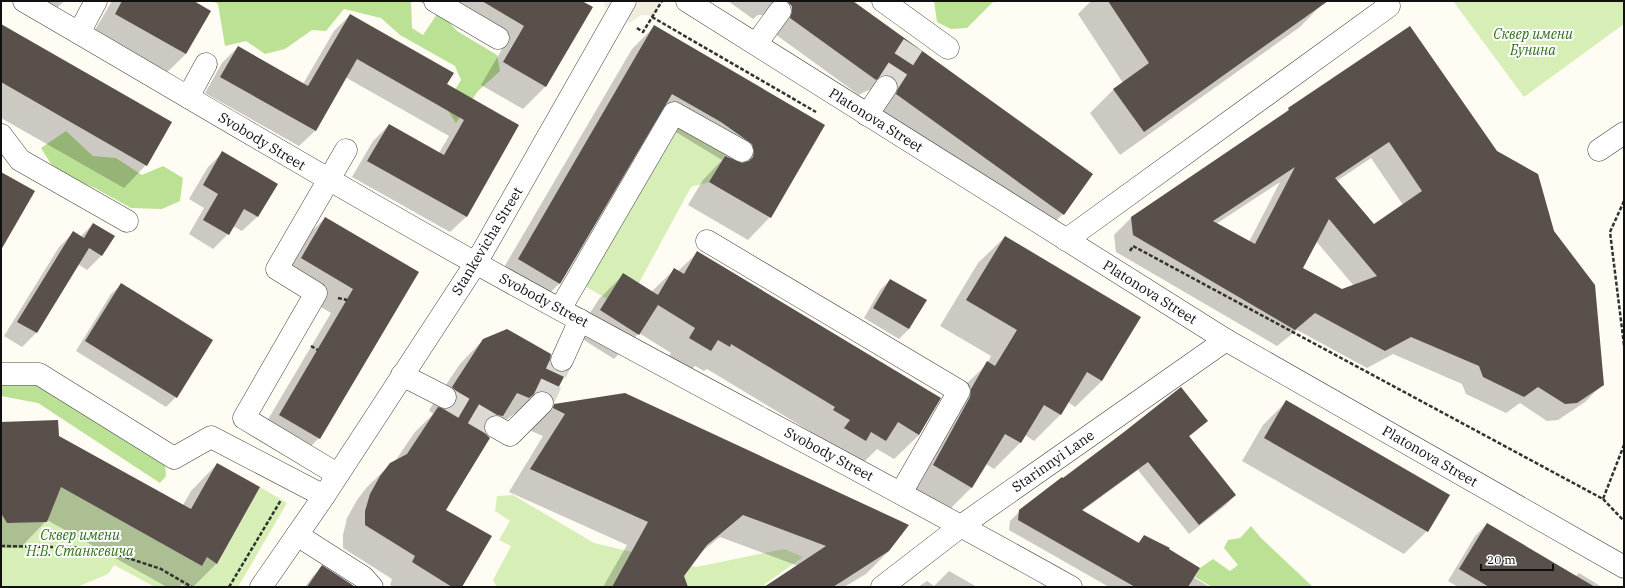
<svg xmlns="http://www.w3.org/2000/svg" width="1625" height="588" font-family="'IBM Plex Serif',serif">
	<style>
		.green { fill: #d7efb7 }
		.forest { fill: #bbe294 }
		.plaza { fill: #f2ecdf }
		.shadow { fill: #0003; fill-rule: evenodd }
		.building { fill: #5a504b; fill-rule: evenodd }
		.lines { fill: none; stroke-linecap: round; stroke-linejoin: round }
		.minor-tunnel { stroke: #dbd9d1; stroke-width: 22; stroke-dasharray: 22 11; stroke-linecap: butt }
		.minor-casing { stroke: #434343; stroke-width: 23 }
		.path { stroke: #323232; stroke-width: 2.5; stroke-dasharray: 4 2; stroke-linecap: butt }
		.minor { stroke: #fff; stroke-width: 22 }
		.labels { text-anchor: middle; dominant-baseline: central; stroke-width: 4; stroke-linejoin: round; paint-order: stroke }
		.park-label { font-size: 14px; font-style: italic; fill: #2f7117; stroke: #fff }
		.street-label { font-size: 14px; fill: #101010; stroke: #fff }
	</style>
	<rect width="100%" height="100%" fill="#fffcf3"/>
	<g class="green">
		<path d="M1453,1H1624V24L1524,97Z"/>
		<path d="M676,127L726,153L709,182L691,187L639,283L607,299L583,285Z"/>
		<path d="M61,487L202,566L207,557L218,563L260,487L287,503L238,587H155L114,565L108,574L77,587H1V513L47,522Z"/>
		<path d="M513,495L594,543L696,567L784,549L803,557L765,584L766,587H497L493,580L511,546L499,540L510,521L495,511L497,496Z"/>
	</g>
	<g class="forest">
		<path d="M213,1H411L412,28L423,35L439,11L457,31L497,55L500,71L478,91L456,123L445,106L461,80L455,66L400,35L381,18L344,9L326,31L312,30L285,49L265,54L246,41L225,46L218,4Z"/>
		<path d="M934,1H994L967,28L951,29L937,22Z"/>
		<path d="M66,131L93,156L116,158L142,175L163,166L183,178L180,201L162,209L131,208L95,188L56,172L41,148Z"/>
		<path d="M1,380L39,383L165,463L166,476L160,483L38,403L1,396Z"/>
		<path d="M1251,526L1261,538L1313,587H1212L1195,577L1200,568L1213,559L1230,571L1238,565L1224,548L1228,540L1240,538Z"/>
	</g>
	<path class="plaza" d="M605,1H662L652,17L647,15H641L630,23L604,6Z"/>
	<g class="shadow">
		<path d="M24,1H64L50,15Z"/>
		<path d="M112,1H192L210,11L186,54L159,80L89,40Z"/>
		<path d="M419,1H580L546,86L523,109L481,85L502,49Z"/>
		<path d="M728,1H851L1063,214L1047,230L880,111L877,93L870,90L864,92L859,95L775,34L765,15H758L753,19Z"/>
		<path d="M1091,1H1325L1300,27L1120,155L1090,113L1113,90L1123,83L1078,14Z"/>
		<path d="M350,15L446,84L518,125L466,217L450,232L352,177L373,141L389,125L439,153L449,136L345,77L315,131L299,146L205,93L222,63L238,47L303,84L334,31Z"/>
		<path d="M1,26L146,165L124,188L1,118Z"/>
		<path d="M654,27L824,125L770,217L748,240L688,205L703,180L722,160L656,120L560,283L537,305L496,281L632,49Z"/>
		<path d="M1410,27L1553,232L1603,384L1585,402L1558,420L1547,421L1520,403L1506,413L1466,394L1462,384L1393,354L1367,368L1297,330L1277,346L1116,252L1114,235L1131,218L1281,117L1289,109ZM1371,158L1403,205L1374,225L1337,181ZM1280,182L1249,242L1216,224ZM1316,241L1354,286L1342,291L1302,269Z"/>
		<path d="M222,153L276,184L257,217L242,231L233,226L228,234L213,249L189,234L204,208L189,199L208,167Z"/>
		<path d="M325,218L417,272L319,438L296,461L257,438L331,313L278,281L302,241Z"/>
		<path d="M93,224L101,256L87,270L78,264L36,333L22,347L4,336L59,247L73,233L80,237Z"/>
		<path d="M1005,237L1102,381L1075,407L1068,402L1060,415L1034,441L1025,435L1020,443L994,469L986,464L971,488L945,514L908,491L961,389L987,364L991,356L940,326L978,263Z"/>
		<path d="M697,253L919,435L894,459L877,449L861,465L809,435L811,432L707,369L704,371L695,366L686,375L665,363L671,353L639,333L614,359L576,335L599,299L623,275L651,292L675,269L678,271Z"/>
		<path d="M890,280L909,329L899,339L864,318L880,290Z"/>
		<path d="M121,285L176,397L166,407L76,351L111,294Z"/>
		<path d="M483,340L549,362L551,368L556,372L565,373L552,397L530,420L522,413L514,414L506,420L500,418L484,434L445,511L461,587H393L390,585L392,579L343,548V535L347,518L357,500L367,487L391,464L395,461L415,432L433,414L429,410L460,364Z"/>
		<path d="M1286,402L1427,531L1404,554L1242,461L1263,425Z"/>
		<path d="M555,405L889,551L866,574L844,587H767L798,566L720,537L700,553L683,576L687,587H603L627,545L509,492L543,436L531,431L532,427Z"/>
		<path d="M1207,421L1189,437L1235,495L1226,505L1189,534L1138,470L1082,511L1137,543L1144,536L1193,577L1210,587H1109L1009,530L1010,521L1020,511L1062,479Z"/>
		<path d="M1,423L58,437L183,505L191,491L217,464V563L193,587H186L182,584L179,587H167L47,520L20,548H1Z"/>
		<path d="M1487,524L1575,577L1579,573L1602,587H1458L1448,581L1475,536Z"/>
		<path d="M322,567L353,587H305L313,576Z"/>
		<path d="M949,571L977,587H918L927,581L934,586Z"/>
	</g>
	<g class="building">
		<path d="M122,1H194L211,11L186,54L115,14Z"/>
		<path d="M482,1H582L593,7L546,87L503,62L524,26Z"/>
		<path d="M787,1H853L1093,174L1064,215L896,94L898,88L897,82L893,77L887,75L881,76L876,80L790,18L792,12V6Z"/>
		<path d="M1108,1H1328L1144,132L1113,89L1149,63Z"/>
		<path d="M350,14L454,73L447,84L519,125L467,217L367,161L389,124L444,155L464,120L357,59L316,131L220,77L238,46L308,86Z"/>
		<path d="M1,24L172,122L147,166L1,82Z"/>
		<path d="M654,25L825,125L771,218L709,182L725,156L742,163L749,161L753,157L754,151L752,144L721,122L672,94L560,284L518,259Z"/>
		<path d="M1410,26L1497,151L1538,174L1554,231L1595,285L1604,385L1577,403L1565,404L1538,387L1524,397L1483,377L1479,366L1411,337L1385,351L1315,313L1295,330L1133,235L1131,217L1289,110L1288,108ZM1389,142L1422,191L1374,224L1335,178ZM1295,167L1255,244L1213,221ZM1329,219L1377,276L1342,289L1303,268Z"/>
		<path d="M222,151L278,184L258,217L244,209L229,235L203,220L218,194L203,185Z"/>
		<path d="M1,172L35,191L1,250Z"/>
		<path d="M325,217L419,272L320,439L279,415L353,289L301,258Z"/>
		<path d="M93,223L115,236L102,256L89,248L37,333L17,322L73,231L84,238Z"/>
		<path d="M1005,236L1141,317L1102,381L1087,372L1061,415L1044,405L1021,443L1005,434L972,488L933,465L970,397L971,389L987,361L995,366L1017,330L966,300Z"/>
		<path d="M697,251L941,398L919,435L898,422L886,441L871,432L866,441L844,428L850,420L833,410L835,407L731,344L730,347L718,340L711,351L689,338L695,328L658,305L639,335L600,310L623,273L658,295L674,268L684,274Z"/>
		<path d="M890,279L927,300L909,329L873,308Z"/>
		<path d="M121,283L213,340L177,398L85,341Z"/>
		<path d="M507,329L551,354L550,362L552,367L557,371L563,372L567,371L553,398L551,394L545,391H538L529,398L517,393L503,416L496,415L489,416L485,421L484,427L485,433L490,438L446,510L492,536L462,587H452L412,562L415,556L365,525V511L370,494L380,476L390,463L407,454L438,407L446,409L451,408L456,403L457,396L456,391L452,387L483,339Z"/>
		<path d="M1181,387L1208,421L1189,436L1236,495L1199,525L1148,462L1082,510L1139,543L1144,535L1170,548L1169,549L1200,568L1188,587H1135L1018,520L1019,510L1062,477L1063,478L1124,432Z"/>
		<path d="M625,393L909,525L889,551L833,587H764L826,546L743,515L707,545L684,576L688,587H612L648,522L530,469L565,414L553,408L554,404Z"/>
		<path d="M1286,400L1450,495L1428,532L1264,438Z"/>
		<path d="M58,420L59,436L191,509L217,463L260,487L217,564L207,557L202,566L61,487L47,522L7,523L1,513V422Z"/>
		<path d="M1487,523L1595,587H1489L1459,569Z"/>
		<path d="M322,565L351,584L355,587H307Z"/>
	</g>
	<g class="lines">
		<g class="minor-tunnel">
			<path d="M886,87L913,45"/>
			<path d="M445,397L496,427"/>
			<path d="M542,403L562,360"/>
		</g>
		<defs>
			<g id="minor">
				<path d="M24,1C174,88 321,177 472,261C671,372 873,476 1071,587"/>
				<path d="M435,1L498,38"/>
				<path d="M687,1L1226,340L1624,567"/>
				<path d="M883,1L948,48"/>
				<path d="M79,33L96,1"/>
				<path d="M756,44L780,11"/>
				<path d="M188,97L206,64"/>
				<path d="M867,115L886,87"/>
				<path d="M1,135L20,160L127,221"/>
				<path d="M1599,150L1624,133"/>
				<path d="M1066,240L1389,6L1386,1"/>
				<path d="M707,241L959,391L901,493"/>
				<path d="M560,309L674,113L742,151"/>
				<path d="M562,360L580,320"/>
				<path d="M1,374H39L174,458L211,437L324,496"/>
				<path d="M402,375L445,397"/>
				<path d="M496,427L510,435L542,403"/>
				<path d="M337,474L244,418L316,293L277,269L346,150"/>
				<path d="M297,535L363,577L372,587"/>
				<path d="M261,587L324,496L476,263L625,1"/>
				<path d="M882,587L961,526L1226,340"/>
			</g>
		</defs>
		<use href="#minor" class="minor-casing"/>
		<g class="path">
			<path d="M652,17L816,112"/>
			<path d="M637,28L643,32L662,1"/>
			<path d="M1624,201L1610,232L1624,345"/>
			<path d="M1130,251L1133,246L1603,499L1624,445"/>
			<path d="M338,298L347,300"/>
			<path d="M311,346L318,350"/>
			<path d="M1603,499L1624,521"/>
			<path d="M1,546L98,548L161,569L192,587"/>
			<path d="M229,587L281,500"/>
		</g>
		<use href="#minor" class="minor"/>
	</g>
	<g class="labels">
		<g class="park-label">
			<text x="1533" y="34">Cквер имени<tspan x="1533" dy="16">Бунина</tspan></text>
			<text x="80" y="535">Сквер имени<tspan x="80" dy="16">Н.В. Станкевича</tspan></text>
		</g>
		<g class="street-label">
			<text transform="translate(876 120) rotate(32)">Platonova Street</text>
			<text transform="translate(262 141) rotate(31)">Svobody Street</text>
			<text transform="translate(487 241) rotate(-59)">Stankevicha Street</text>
			<text transform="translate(1150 292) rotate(32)">Platonova Street</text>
			<text transform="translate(544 300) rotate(28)">Svobody Street</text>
			<text transform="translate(829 454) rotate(28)">Svobody Street</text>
			<text transform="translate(1430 456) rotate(30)">Platonova Street</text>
			<text transform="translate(1053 461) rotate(-35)">Starinnyi Lane</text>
		</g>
	</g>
	<rect width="1625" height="588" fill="none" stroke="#101010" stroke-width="4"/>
	<path d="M1481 564v6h72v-6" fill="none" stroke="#101010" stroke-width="2"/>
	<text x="1487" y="564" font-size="12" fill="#101010" stroke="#ffffff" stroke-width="3" paint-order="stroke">20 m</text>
</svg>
